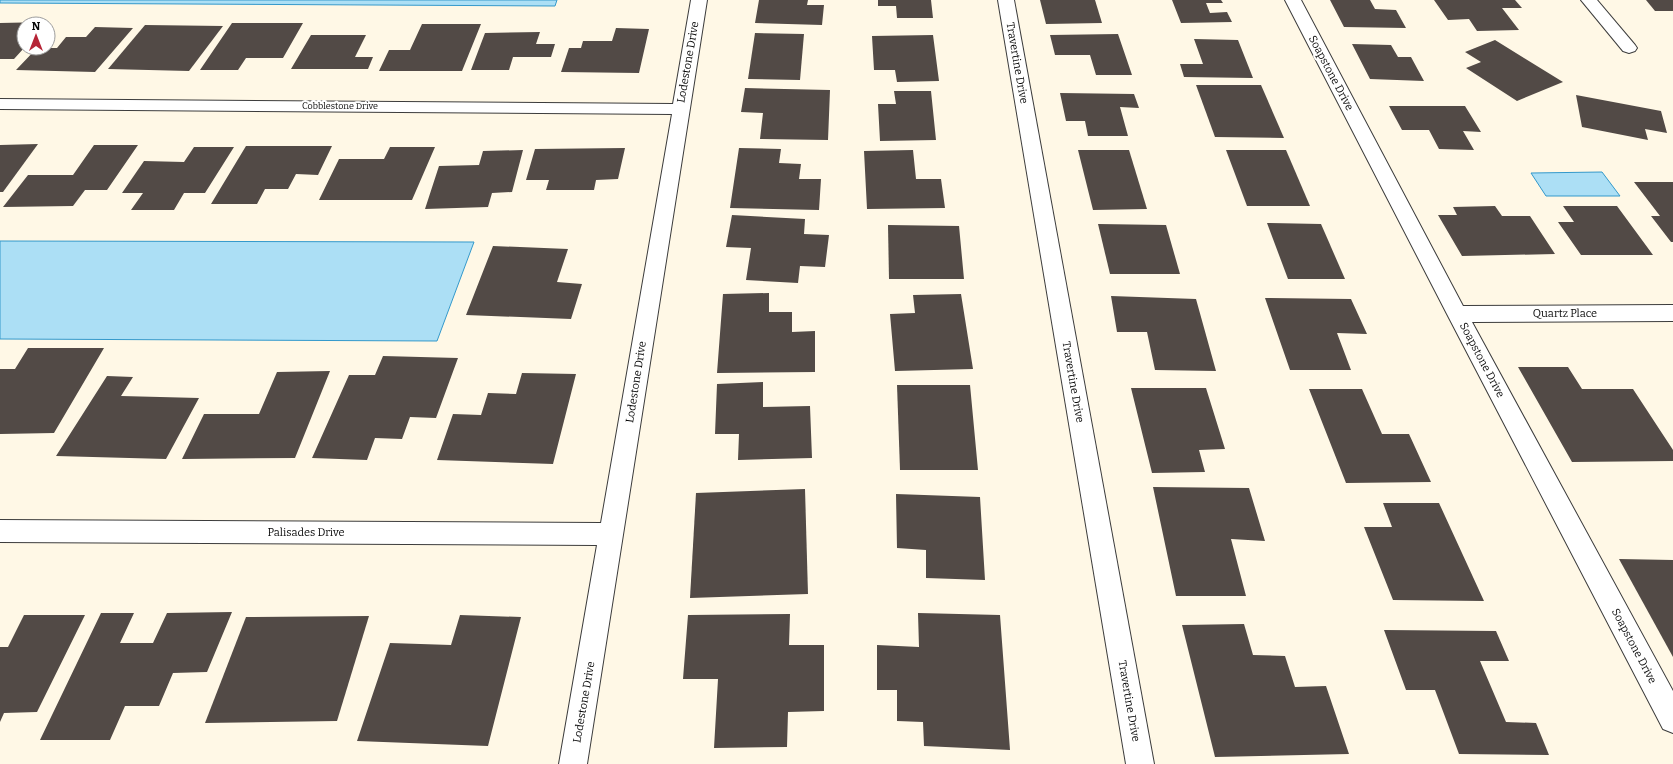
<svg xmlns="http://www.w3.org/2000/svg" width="1673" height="764" font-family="Bitter,serif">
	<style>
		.water { fill: #acdff5; stroke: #3499cb }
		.building { fill: #524a46 }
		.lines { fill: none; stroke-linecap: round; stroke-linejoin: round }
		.minor-casing { stroke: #3c3c3c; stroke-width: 2 }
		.minor { fill: #fff; fill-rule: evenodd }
		.labels { text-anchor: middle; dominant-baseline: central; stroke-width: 4; stroke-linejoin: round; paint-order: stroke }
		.far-street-label { font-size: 9px; fill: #090909; stroke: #fff }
		.street-label { font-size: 11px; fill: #090909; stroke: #fff }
	</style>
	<rect width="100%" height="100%" fill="#fff8e6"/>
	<g class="water">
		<path d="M0,0H557L555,6L0,3Z"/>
		<path d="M1602,172L1620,196H1546L1531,173Z"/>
		<path d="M0,241L474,242L437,341L0,339Z"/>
	</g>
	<g class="building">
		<path d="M759,0H808L807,5H824L822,25L755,23Z"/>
		<path d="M878,0H931L933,18H897L896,6H878Z"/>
		<path d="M1040,0H1095L1102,23L1046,24Z"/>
		<path d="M1172,0H1221L1223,3H1206L1210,13L1227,12L1232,22L1181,23Z"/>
		<path d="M1330,0H1370L1375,9L1396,10L1406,28L1344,27Z"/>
		<path d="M1434,0H1515L1522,8H1502L1519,30L1477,31L1469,19L1448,20Z"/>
		<path d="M1646,0H1673V11H1655Z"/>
		<path d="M46,22L45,24H24V48L14,59H0V23Z"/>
		<path d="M232,23H303L283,58H246L238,70H200Z"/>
		<path d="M422,24H481L462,71H379L389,50H410Z"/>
		<path d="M145,25L223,26L189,71L108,69Z"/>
		<path d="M95,27L133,28L95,72L16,70L37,48H57L66,37H86Z"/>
		<path d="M616,28L649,29L639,73L561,72L569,48H581L583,41H612Z"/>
		<path d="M540,32L536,44H555L551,57H513L509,70H471L485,33Z"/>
		<path d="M755,33L804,34L800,80L748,79Z"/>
		<path d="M1118,34L1132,75H1096L1090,55H1055L1050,35Z"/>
		<path d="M311,35H366L355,57H373L368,69H291Z"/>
		<path d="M933,35L939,81L897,82L895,70H874L872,36Z"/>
		<path d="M1194,39L1238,40L1253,78L1184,77L1180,64H1203Z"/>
		<path d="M1495,40L1563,82L1517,101L1466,68L1481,62L1465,52Z"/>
		<path d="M1352,44L1391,45L1398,57H1411L1424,81L1370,79Z"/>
		<path d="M1196,85H1261L1284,138L1215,137Z"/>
		<path d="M745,88L830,90L828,140L760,139L763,113L741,112Z"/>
		<path d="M894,91H931L936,140L880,141L878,104H896Z"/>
		<path d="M1060,93L1134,94L1139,108L1120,107L1128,136H1088L1085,121H1066Z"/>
		<path d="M1576,95L1661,111L1667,133L1645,129L1648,140L1582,127Z"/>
		<path d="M1389,106H1465L1481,132L1463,131L1474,150L1439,149L1429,130H1402Z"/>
		<path d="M38,144L3,192H0V145Z"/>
		<path d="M94,145H138L107,190H85L73,206L3,207L28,175H73Z"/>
		<path d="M246,146H332L318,175L296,174L288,189H265L257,204H211Z"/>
		<path d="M194,147H234L205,193H184L174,210H131L143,193H122L144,161L184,162Z"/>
		<path d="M390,147H435L412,200H319L339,159H384Z"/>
		<path d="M625,148L618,179L596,180L594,190H546L549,180H526L535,149Z"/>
		<path d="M739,148L781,149L779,163L801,164L799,179H821L819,210L730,208Z"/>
		<path d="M523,150L512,192L492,193L488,207L425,209L439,166L479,165L483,151Z"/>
		<path d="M913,150L916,179H941L945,208L867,209L864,151Z"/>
		<path d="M1078,150H1129L1147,209L1093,210Z"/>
		<path d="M1226,150H1286L1310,206H1247Z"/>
		<path d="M1634,182H1673V242H1671L1651,216H1660Z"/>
		<path d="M1495,206L1502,216H1530L1555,254L1462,256L1438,215H1457L1453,207Z"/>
		<path d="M1563,206H1617L1653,255H1581L1558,222H1574Z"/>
		<path d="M732,215L805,219L804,234L829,235L825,267L800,266L798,283L746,280L751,248L726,247Z"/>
		<path d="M1267,223L1321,224L1345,279H1288Z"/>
		<path d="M1098,224L1166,225L1180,274H1110Z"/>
		<path d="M888,225L959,226L964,279H889Z"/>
		<path d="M493,246L568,249L557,282L582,284L571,319L466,315Z"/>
		<path d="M769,293V312H792V332L815,331V372L717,373L723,294Z"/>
		<path d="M961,294L973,369L895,371L890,314L915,313L913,295Z"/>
		<path d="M1111,296L1196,299L1216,371L1155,370L1147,332H1117Z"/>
		<path d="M1265,298L1351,299L1367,334L1337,333L1351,370H1290Z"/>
		<path d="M28,348H104L54,433L0,434V369H15Z"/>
		<path d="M383,356L458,358L436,418L410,417L402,439L375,438L367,460L312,458L349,375H375Z"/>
		<path d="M1518,367H1568L1582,389H1633L1673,450V461L1572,462Z"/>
		<path d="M330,371L295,458L182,459L204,414H259L277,372Z"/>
		<path d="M522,373L576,374L553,464L437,460L453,414L481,415L488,393L516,394Z"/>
		<path d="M107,376L133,377L121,396L199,398L166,459L56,456Z"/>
		<path d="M763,382V407L810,406L812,458L738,460L739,434H715L717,384Z"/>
		<path d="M897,385H970L978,470H900Z"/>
		<path d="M1131,388H1206L1225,449L1199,450L1205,472L1152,473Z"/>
		<path d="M1309,389H1362L1382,434H1409L1431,482L1346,483Z"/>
		<path d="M1153,487L1249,488L1265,541L1231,539L1246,596H1176Z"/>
		<path d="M805,489L808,594L690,598L696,493Z"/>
		<path d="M896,494L980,497L985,580L926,578V550L897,548Z"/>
		<path d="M1383,503H1439L1484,601L1393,600L1364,527H1392Z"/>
		<path d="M1619,559L1673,560V657Z"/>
		<path d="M232,612L207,672L173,673L159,706H125L110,740H40L101,613H134L120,643H153L167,613Z"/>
		<path d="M918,613L1000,615L1010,750L924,746L923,722L897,721V690H877V645L919,647Z"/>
		<path d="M790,614L789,645H824V711L788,712L787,747L714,748L718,679H683L688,615Z"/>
		<path d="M24,615H85L37,712L4,713L0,722V647H8Z"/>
		<path d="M460,615L521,617L488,746L357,741L390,643L451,645Z"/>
		<path d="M369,616L337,721L205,723L246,617Z"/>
		<path d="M1244,624L1253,655L1285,656L1295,687L1326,686L1349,754L1215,757L1182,625Z"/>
		<path d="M1384,630L1496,631L1509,661H1480L1506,722L1536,723L1549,755L1459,754L1435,690H1406Z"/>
	</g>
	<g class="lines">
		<defs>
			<g id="minor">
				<path d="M691,0H707L587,764H559L597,545L0,542V520L601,523L672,114L0,109V99L673,104Z"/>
				<path d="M998,0H1014L1154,764H1126Z"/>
				<path d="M1285,0H1301L1463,306L1673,305V321L1472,322L1673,691V733L1663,729L1447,314Z"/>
				<path d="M1581,0H1597L1635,45L1637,48L1635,51L1629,53L1623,51Z"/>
			</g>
		</defs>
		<use href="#minor" class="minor-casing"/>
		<use href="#minor" class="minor"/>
	</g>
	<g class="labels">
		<g class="far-street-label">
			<text x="340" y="106">Cobblestone Drive</text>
		</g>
		<g class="street-label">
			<text transform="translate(688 62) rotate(-80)">Lodestone Drive</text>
			<text transform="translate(1017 63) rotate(80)">Travertine Drive</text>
			<text transform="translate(1331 73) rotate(62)">Soapstone Drive</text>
			<text x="1565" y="313">Quartz Place</text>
			<text transform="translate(1482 360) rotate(62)">Soapstone Drive</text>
			<text transform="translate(636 382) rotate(-81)">Lodestone Drive</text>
			<text transform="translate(1073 382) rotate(80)">Travertine Drive</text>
			<text x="306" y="532">Palisades Drive</text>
			<text transform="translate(1634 646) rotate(62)">Soapstone Drive</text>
			<text transform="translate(1129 701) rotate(80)">Travertine Drive</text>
			<text transform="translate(584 702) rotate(-80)">Lodestone Drive</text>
		</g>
	</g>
	<g transform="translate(36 36)"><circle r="19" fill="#ffffff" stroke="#9d9d9d"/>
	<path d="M0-3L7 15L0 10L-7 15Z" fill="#b62436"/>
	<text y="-6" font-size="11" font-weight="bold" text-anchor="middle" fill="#090909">N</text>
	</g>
</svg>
